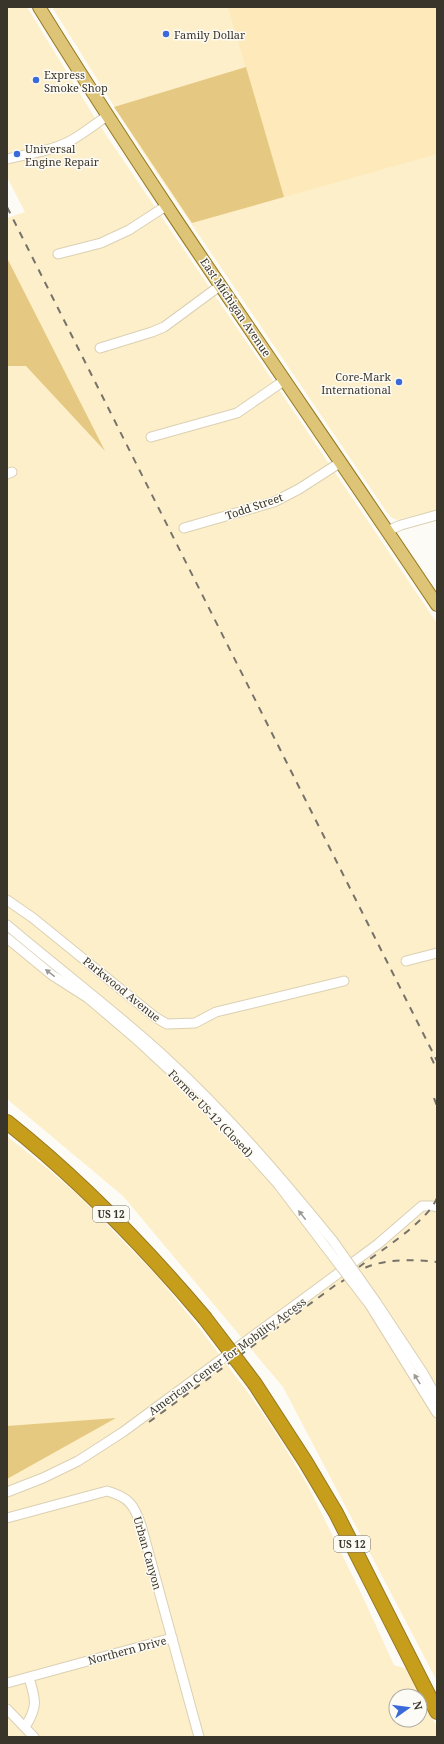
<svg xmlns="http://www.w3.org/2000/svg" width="444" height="1744" font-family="'Noto Serif',serif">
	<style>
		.built { fill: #fdefca; fill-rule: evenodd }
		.green { fill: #fde9b9 }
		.forest { fill: #e5c881 }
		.water { fill: #e5c981 }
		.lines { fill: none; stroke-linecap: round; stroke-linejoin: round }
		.minor-casing { stroke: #dbd0b3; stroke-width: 11 }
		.major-casing { stroke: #967921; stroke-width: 14 }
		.highway-casing { stroke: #967921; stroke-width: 16 }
		.minor { stroke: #fff; stroke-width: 9 }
		.major { stroke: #ddc477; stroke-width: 12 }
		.highway { stroke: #c79d1c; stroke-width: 14 }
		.rail { stroke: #77736a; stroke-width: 2; stroke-dasharray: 7 7; stroke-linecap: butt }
		.minor-bridge-casing { stroke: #dbd0b3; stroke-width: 11; stroke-linecap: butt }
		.highway-bridge-casing { stroke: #967921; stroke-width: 16; stroke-linecap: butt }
		.minor-bridge { stroke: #fff; stroke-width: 9 }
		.highway-bridge { stroke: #c79d1c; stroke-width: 14 }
		.oneway { fill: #9c9a94 }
		.poi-dot { fill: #3a69d9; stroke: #fdfbf5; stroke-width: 1.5 }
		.labels { text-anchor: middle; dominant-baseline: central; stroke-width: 3; stroke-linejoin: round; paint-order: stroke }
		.shield { fill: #fdfbf5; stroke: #747067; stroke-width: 1 }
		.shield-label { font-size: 10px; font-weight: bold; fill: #3a352a }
		.poi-label { font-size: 11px; fill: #3a352a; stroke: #fdfbf5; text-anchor: start }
		.street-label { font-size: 11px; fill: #3a352a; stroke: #fdfbf5 }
	</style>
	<rect width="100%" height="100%" fill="#fdfbf5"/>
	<g class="built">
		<path d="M7,7H27L98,123L437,623V1681L283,1387L123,1196L7,1099V218L25,212L7,177Z"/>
		<path d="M52,7H437V510L397,520L392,518L386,511L144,154Z"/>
		<path d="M7,1136L48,1169L79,1196L156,1275L200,1329L252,1398L277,1435L307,1484L361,1593L394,1665L407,1669L437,1727V1737H7ZM396,1696H420V1720H396Z"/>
	</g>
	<path class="green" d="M228,7H437V154L284,197Z"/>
	<g class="forest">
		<path d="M246,67L284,197L192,223L114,107Z"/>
		<path d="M7,258L105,451L26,366H7Z"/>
	</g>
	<path class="water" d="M116,1418L7,1479V1426Z"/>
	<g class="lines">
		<defs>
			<g id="minor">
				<path d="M7,159C28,154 51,151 70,141C83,134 95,124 107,116"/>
				<path d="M58,254L101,243L129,230L166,206"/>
				<path d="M100,348L152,332L164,327L221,285"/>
				<path d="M151,437L237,413L285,380"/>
				<path d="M7,474L12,472"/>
				<path d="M184,528L274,502L299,489L341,462"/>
				<path d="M387,531L401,525L437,515"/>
				<path d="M7,900L33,918L155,1017L167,1024L195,1023L216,1012L344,981"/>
				<path d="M7,925C60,970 115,1011 165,1057C227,1114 280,1176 333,1241"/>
				<path d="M7,938L52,975L88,998L135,1038L176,1076"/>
				<path d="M406,961L437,953"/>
				<path d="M214,1113L278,1184L325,1246"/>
				<path d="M376,1302L423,1373L437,1398"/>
				<path d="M370,1305L437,1413"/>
				<path d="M7,1492L43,1478L78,1461L123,1432L378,1244L422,1206H433L437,1207"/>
				<path d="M7,1518L107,1491C129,1497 134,1505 141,1525L199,1737"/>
				<path d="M7,1683L172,1638"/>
				<path d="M7,1709L34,1737"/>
				<path d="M25,1727C38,1707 36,1700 29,1678"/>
			</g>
			<path id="major" d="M39,7C165,211 304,406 437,605"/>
			<g id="highway">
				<path d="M7,1122C80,1180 144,1246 204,1317"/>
				<path d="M255,1384L305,1461L336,1513L437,1712"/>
			</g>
		</defs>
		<use href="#minor" class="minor-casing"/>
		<use href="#major" class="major-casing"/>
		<use href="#highway" class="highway-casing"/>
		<use href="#minor" class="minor"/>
		<use href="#major" class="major"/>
		<use href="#highway" class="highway"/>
		<g class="rail">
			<path d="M7,207L437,1061"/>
			<path d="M431,1057L437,1070"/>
			<path d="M434,1098L437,1106"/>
			<path d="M359,1267C380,1251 427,1222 437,1198"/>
			<path d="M149,1422L337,1284C347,1279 356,1272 367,1267C387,1259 415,1259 437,1262"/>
		</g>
		<defs>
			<g id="minor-bridge">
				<path d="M333,1241L376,1302"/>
				<path d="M325,1246L370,1305"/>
			</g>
			<path id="highway-bridge" d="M204,1317L255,1384"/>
		</defs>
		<use href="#minor-bridge" class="minor-bridge-casing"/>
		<use href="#highway-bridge" class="highway-bridge-casing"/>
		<use href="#minor-bridge" class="minor-bridge"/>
		<use href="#highway-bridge" class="highway-bridge"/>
	</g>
	<defs><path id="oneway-solid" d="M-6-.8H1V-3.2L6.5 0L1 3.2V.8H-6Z"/></defs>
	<g class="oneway">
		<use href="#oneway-solid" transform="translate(50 973) rotate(-143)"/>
		<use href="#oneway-solid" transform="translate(302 1215) rotate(-128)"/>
		<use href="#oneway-solid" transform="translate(417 1379) rotate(-122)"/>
	</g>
	<g class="poi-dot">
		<circle cx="166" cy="34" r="4"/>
		<circle cx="36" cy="80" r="4"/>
		<circle cx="17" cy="154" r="4"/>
		<circle cx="399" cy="382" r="4"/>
	</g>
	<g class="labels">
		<g class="shield">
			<rect x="93" y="1206" width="36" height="16" rx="3"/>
			<rect x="334" y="1536" width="36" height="16" rx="3"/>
		</g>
		<g class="shield-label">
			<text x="111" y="1214">US 12</text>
			<text x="352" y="1544">US 12</text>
		</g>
		<g class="poi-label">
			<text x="174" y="34">Family Dollar</text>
			<text x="44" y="74">Express<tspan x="44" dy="13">Smoke Shop</tspan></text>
			<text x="25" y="148">Universal<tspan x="25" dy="13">Engine Repair</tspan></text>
			<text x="391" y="376" text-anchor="end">Core-Mark<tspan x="391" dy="13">International</tspan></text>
		</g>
		<g class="street-label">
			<text transform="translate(236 307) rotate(56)">East Michigan Avenue</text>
			<text transform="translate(254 506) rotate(-19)">Todd Street</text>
			<text transform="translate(122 989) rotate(39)">Parkwood Avenue</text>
			<text transform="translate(211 1113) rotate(46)">Former US-12 (Closed)</text>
			<text transform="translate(227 1356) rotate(-36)">American Center for Mobility Access</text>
			<text transform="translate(148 1553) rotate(74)">Urban Canyon</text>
			<text transform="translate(127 1650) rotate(-15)">Northern Drive</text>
		</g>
	</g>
	<rect width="444" height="1744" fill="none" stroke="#3a352a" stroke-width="16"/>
	<g transform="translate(408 1708) rotate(76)"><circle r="19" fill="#fdfbf5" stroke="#afaca4"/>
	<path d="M0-3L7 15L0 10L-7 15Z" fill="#3a69d9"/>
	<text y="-6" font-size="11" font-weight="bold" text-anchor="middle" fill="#3a352a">N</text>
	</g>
</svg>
